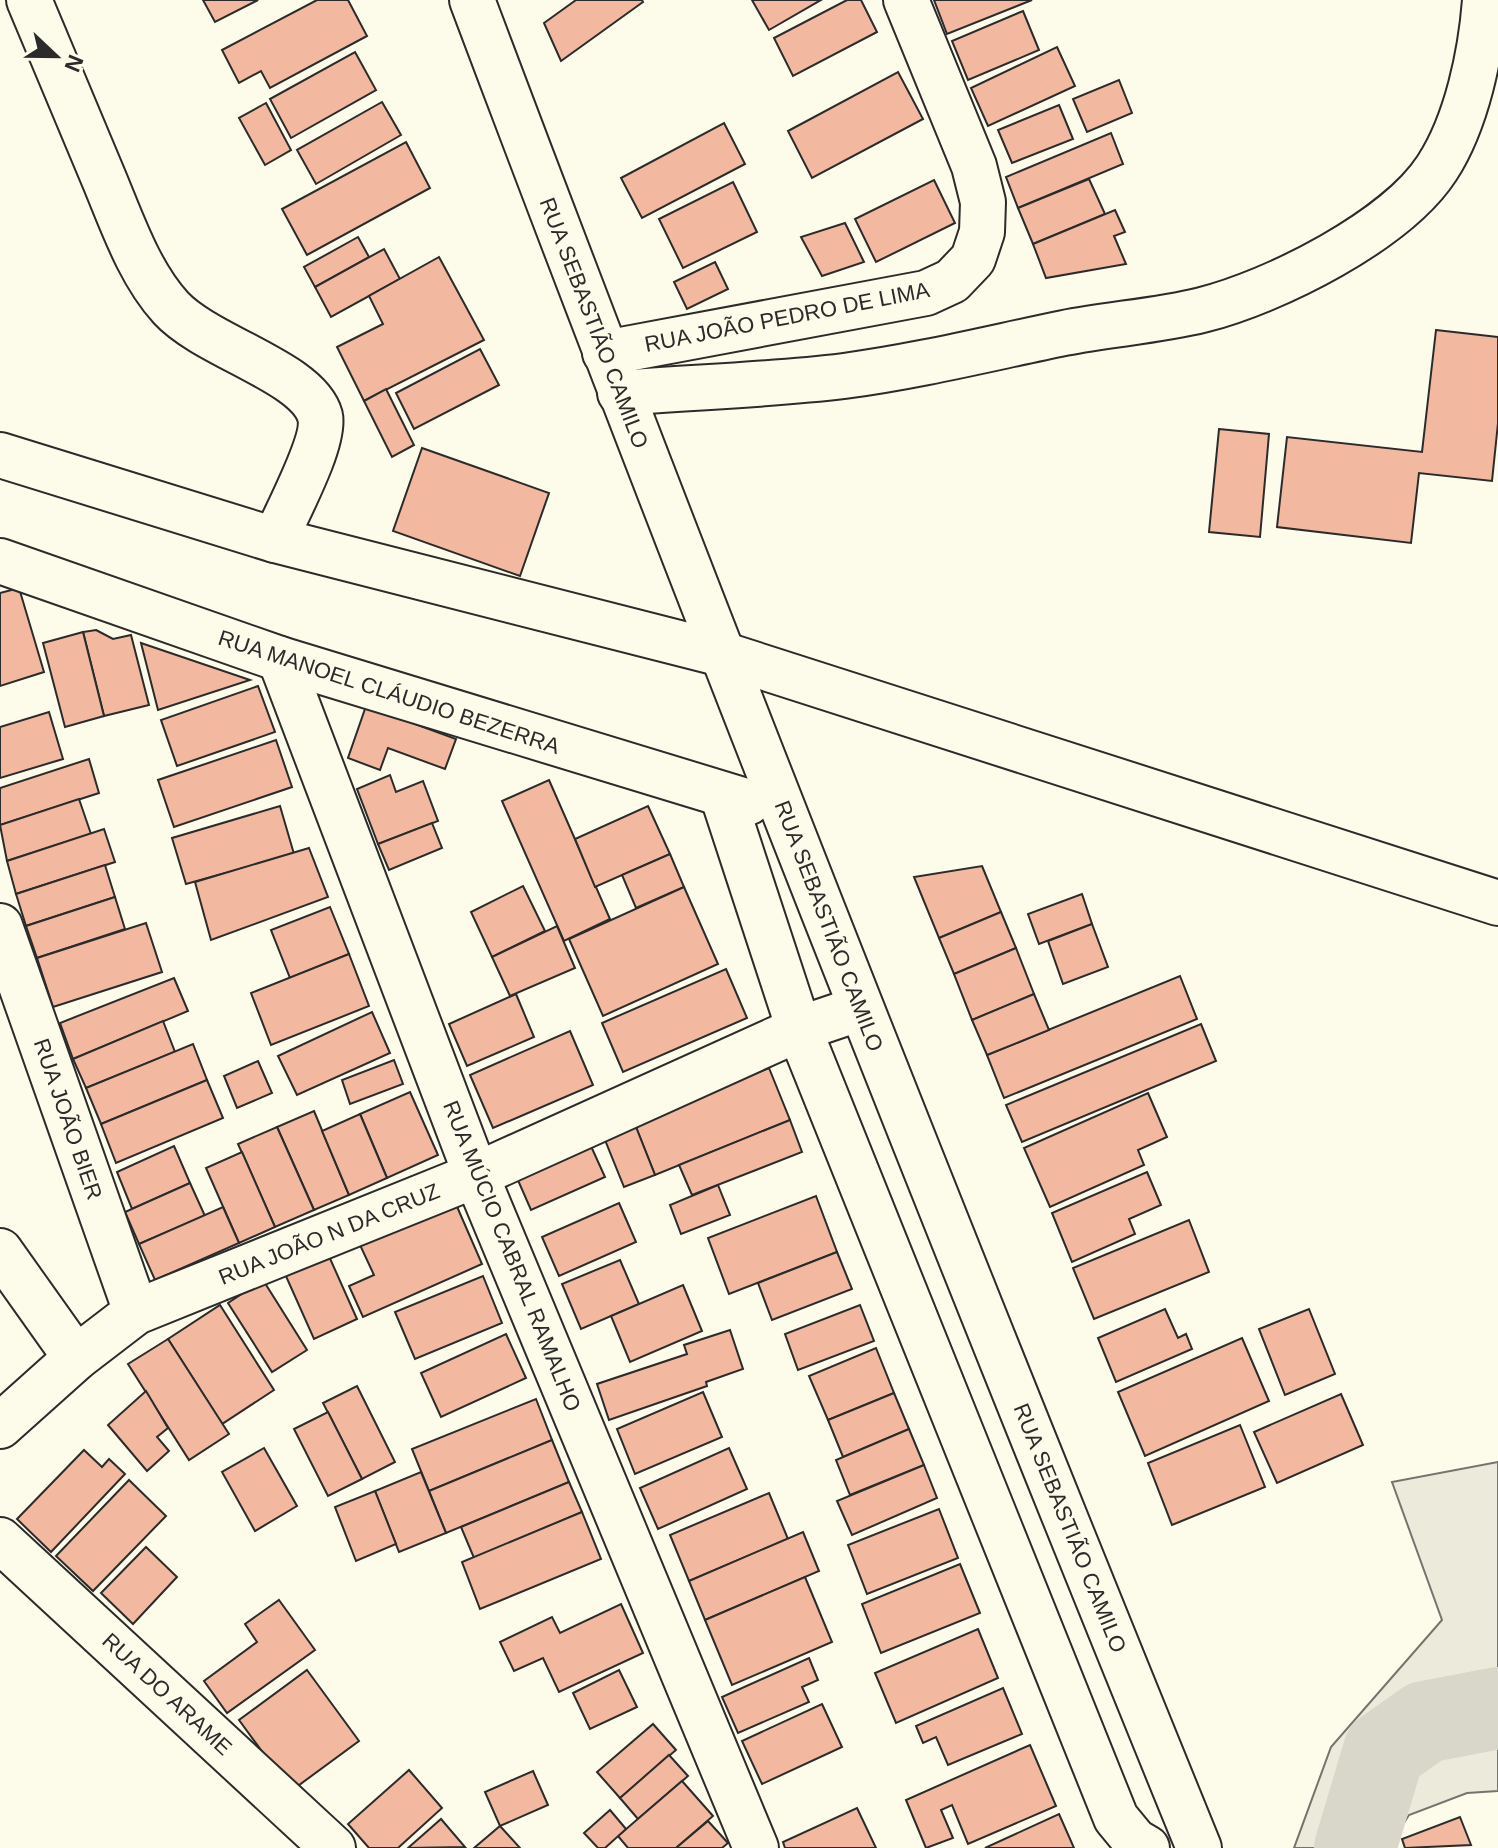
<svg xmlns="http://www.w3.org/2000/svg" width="1498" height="1848" font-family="Arial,sans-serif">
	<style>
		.green { fill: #ecebdb; stroke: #74746e; stroke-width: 2 }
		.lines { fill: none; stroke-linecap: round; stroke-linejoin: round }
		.river { stroke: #d8d7c9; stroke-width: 82 }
		.building { fill: #f2b8a0; stroke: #2b2b2b; stroke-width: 2 }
		.minor-casing { stroke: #2b2b2b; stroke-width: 48 }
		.major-casing { stroke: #2b2b2b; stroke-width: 48 }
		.minor { stroke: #fdfbea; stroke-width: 44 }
		.major { stroke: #fdfbea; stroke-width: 44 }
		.labels { text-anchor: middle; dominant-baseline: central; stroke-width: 6; stroke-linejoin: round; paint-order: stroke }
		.street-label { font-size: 22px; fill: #2b2b2b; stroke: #fdfbea }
	</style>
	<rect width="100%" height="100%" fill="#fdfbea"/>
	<path class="green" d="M1498,1462V1791L1467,1793L1409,1815L1388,1848H1294L1331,1747L1442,1620L1392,1482Z"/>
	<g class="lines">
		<path class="river" d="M1355,1848L1384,1751L1425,1722L1498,1708"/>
	</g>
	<g class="building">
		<path d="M203,0H258L215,22Z"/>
		<path d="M317,0H348L367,36L270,88L261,71L239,83L222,50Z"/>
		<path d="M576,0H642L643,2L561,61L544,23Z"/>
		<path d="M752,0H821L769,30Z"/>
		<path d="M847,0H861L877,32L793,76L774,38Z"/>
		<path d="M934,0H1032L947,34Z"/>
		<path d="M1023,11L1039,50L968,80L952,41Z"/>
		<path d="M1057,47L1075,86L988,126L971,88Z"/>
		<path d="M355,52L376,90L291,138L270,99Z"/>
		<path d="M898,72L923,119L812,178L788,131Z"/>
		<path d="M1119,80L1132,113L1087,132L1073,99Z"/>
		<path d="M382,102L401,135L316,184L297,150Z"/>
		<path d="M266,103L291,150L265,165L239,118Z"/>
		<path d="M1059,105L1073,139L1012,163L998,130Z"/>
		<path d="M724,123L745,164L642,218L621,178Z"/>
		<path d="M1111,133L1123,164L1018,208L1006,177Z"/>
		<path d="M406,142L430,188L307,255L282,209Z"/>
		<path d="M1089,179L1105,214L1033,244L1018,208Z"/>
		<path d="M934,180L955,223L876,262L855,219Z"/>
		<path d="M733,182L757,232L683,268L659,219Z"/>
		<path d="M1115,210L1125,232L1114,236L1126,264L1046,278L1033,244Z"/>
		<path d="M845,223L864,262L822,276L801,237Z"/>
		<path d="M358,237L369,257L315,287L304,267Z"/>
		<path d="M384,249L400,279L331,317L315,287Z"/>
		<path d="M439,257L484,340L364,401L337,347L383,324L369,296Z"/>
		<path d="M715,262L728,289L687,309L674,282Z"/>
		<path d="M1436,330L1498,337V423L1492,481L1419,473L1411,543L1277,527L1287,437L1422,452Z"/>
		<path d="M480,349L499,385L414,429L396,393Z"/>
		<path d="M386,389L414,445L392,457L364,401Z"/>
		<path d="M1219,429L1269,434L1260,537L1209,532Z"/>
		<path d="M422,448L549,493L520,576L393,531Z"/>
		<path d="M19,588L44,672L0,686V593Z"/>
		<path d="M96,630L113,639L131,635L149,705L104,716L83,632Z"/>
		<path d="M83,632L104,716L65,727L43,643Z"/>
		<path d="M141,643L250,680L158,710Z"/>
		<path d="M258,686L275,732L177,766L161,720Z"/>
		<path d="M366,706L456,739L445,769L388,748L380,770L348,758Z"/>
		<path d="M49,712L63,759L0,778V727Z"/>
		<path d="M276,740L292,787L174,827L158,780Z"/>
		<path d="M89,759L99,793L0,825V788Z"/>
		<path d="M390,775L396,792L423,781L438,821L378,844L357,789Z"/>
		<path d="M549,780L610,919L564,941L502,801Z"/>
		<path d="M79,799L91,834L7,861L0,825Z"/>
		<path d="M280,806L294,854L186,884L172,838Z"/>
		<path d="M648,806L670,854L595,887L575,839Z"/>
		<path d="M432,823L442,848L389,870L378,844Z"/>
		<path d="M104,829L115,862L16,894L7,861Z"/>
		<path d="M309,848L328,897L211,940L195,882Z"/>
		<path d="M670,854L684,887L636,908L622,875Z"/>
		<path d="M105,865L115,897L26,926L16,894Z"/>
		<path d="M982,866L1001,912L939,938L914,877Z"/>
		<path d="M523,886L545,931L492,957L471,912Z"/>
		<path d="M684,887L718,964L603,1016L569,939Z"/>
		<path d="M1082,894L1092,924L1039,944L1028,914Z"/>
		<path d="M115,897L125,929L37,958L26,926Z"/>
		<path d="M330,907L349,954L290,978L271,930Z"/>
		<path d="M1001,912L1016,948L954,974L939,938Z"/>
		<path d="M146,923L162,972L53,1007L37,958Z"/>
		<path d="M1092,924L1108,967L1063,984L1048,941Z"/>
		<path d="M557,926L575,968L510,996L492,957Z"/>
		<path d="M1016,948L1034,994L972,1020L954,974Z"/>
		<path d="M349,954L369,1006L271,1045L251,993Z"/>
		<path d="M726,969L747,1018L623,1072L602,1023Z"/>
		<path d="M1180,976L1197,1019L1004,1098L987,1055Z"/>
		<path d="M174,978L188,1011L73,1059L60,1023Z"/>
		<path d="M516,994L534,1037L467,1066L449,1024Z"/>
		<path d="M1034,994L1049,1030L987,1055L972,1020Z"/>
		<path d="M372,1012L390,1053L297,1095L278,1056Z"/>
		<path d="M163,1021L175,1052L86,1088L73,1059Z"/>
		<path d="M1201,1024L1216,1061L1022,1142L1006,1105Z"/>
		<path d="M570,1031L593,1085L493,1128L470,1075Z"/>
		<path d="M193,1044L207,1080L101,1124L86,1088Z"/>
		<path d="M394,1060L403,1084L350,1104L342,1080Z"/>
		<path d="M258,1061L272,1093L237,1108L224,1076Z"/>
		<path d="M769,1068L790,1120L655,1175L634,1122Z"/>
		<path d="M207,1080L223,1118L116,1163L101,1124Z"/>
		<path d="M410,1092L438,1155L387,1178L360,1114Z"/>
		<path d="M1148,1093L1167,1137L1138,1150L1144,1165L1050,1207L1024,1148Z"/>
		<path d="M314,1111L349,1195L314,1210L277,1127Z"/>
		<path d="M360,1114L387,1178L349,1195L322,1131Z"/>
		<path d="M790,1120L802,1152L692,1195L679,1165Z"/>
		<path d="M634,1122L655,1175L624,1187L603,1135Z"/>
		<path d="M277,1127L314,1210L275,1227L238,1144Z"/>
		<path d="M590,1144L605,1177L531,1210L517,1178Z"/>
		<path d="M174,1146L190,1183L132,1209L117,1172Z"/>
		<path d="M242,1152L275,1227L239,1243L206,1168Z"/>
		<path d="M1147,1172L1161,1205L1129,1219L1135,1234L1072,1262L1052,1213Z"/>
		<path d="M190,1183L205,1216L139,1244L125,1212Z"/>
		<path d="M718,1185L730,1215L681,1234L670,1205Z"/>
		<path d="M816,1196L837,1252L729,1294L708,1238Z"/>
		<path d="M455,1202L482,1264L363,1317L349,1286L374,1275L360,1245Z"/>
		<path d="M619,1203L636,1242L559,1276L542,1237Z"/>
		<path d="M223,1207L239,1243L155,1280L139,1244Z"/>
		<path d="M1189,1220L1209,1272L1094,1319L1073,1268Z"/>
		<path d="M837,1252L852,1289L772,1320L758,1283Z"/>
		<path d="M328,1254L357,1319L314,1339L285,1274Z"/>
		<path d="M620,1260L639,1304L581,1329L562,1284Z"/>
		<path d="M483,1276L502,1323L415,1359L395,1312Z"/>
		<path d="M263,1280L307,1350L272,1372L228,1303Z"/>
		<path d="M683,1285L702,1331L630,1362L611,1316Z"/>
		<path d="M220,1305L274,1390L222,1424L168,1339Z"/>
		<path d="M860,1305L874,1341L798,1370L785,1334Z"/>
		<path d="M1165,1309L1178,1338L1186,1334L1192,1349L1116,1382L1098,1338Z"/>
		<path d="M1309,1309L1335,1374L1285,1395L1259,1329Z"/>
		<path d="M730,1330L743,1369L706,1382L707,1386L609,1420L597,1384L687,1354L684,1345Z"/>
		<path d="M506,1334L526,1378L441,1417L421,1373Z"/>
		<path d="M1242,1338L1269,1401L1145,1456L1118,1392Z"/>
		<path d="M168,1339L229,1434L189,1460L128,1364Z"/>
		<path d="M876,1348L894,1393L828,1420L809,1376Z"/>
		<path d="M357,1386L395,1462L362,1479L323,1403Z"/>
		<path d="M146,1391L168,1428L157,1437L169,1451L147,1471L108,1425Z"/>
		<path d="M703,1392L722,1437L635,1474L617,1429Z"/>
		<path d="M894,1393L909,1429L843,1457L828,1420Z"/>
		<path d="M1341,1394L1363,1445L1277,1483L1254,1432Z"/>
		<path d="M536,1399L552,1440L429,1491L412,1449Z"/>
		<path d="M328,1412L362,1479L328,1496L294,1429Z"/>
		<path d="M1240,1425L1265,1487L1172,1525L1148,1463Z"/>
		<path d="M909,1429L924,1465L850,1495L836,1460Z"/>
		<path d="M552,1440L569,1482L446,1533L429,1491Z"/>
		<path d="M264,1448L297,1506L255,1531L222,1472Z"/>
		<path d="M729,1448L747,1489L658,1529L640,1488Z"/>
		<path d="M84,1450L102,1467L109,1459L125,1474L51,1552L17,1519Z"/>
		<path d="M924,1465L937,1498L852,1535L837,1501Z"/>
		<path d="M421,1472L446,1533L399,1552L375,1491Z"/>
		<path d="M129,1480L166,1516L93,1591L56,1556Z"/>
		<path d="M569,1482L582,1512L474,1558L461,1527Z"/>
		<path d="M375,1491L396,1544L356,1561L335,1507Z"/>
		<path d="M769,1493L788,1539L689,1581L670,1535Z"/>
		<path d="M939,1509L958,1558L867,1594L848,1545Z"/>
		<path d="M582,1512L601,1559L480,1609L462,1562Z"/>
		<path d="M803,1532L819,1571L705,1620L689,1581Z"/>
		<path d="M146,1547L177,1577L133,1624L101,1593Z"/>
		<path d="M960,1564L980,1613L881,1653L862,1604Z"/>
		<path d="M805,1577L832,1642L732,1685L705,1620Z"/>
		<path d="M279,1600L315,1650L227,1713L204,1681L257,1642L245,1624Z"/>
		<path d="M621,1604L643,1653L559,1692L543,1658L514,1671L500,1642L552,1617L560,1633Z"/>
		<path d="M978,1629L998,1678L896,1723L875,1673Z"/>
		<path d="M809,1658L818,1680L802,1687L809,1702L738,1733L722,1697Z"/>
		<path d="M307,1670L359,1741L291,1791L239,1720Z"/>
		<path d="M619,1670L637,1707L590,1729L573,1693Z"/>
		<path d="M1003,1688L1022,1734L948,1765L936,1737L923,1743L916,1726Z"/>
		<path d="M822,1704L842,1747L762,1784L742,1741Z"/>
		<path d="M653,1724L676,1750L620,1798L597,1772Z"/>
		<path d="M1030,1745L1056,1806L968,1844L952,1805L941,1810L953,1838L926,1848L906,1800Z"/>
		<path d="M669,1755L688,1776L638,1819L620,1798Z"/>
		<path d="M409,1770L442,1808L398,1848H369L348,1824Z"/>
		<path d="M533,1771L548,1805L500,1826L485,1792Z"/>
		<path d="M682,1781L713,1816L676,1848H628L618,1836Z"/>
		<path d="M857,1808L876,1848H785L783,1842Z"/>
		<path d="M610,1810L626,1829L605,1848H598L584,1833Z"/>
		<path d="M1059,1814L1074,1848H985Z"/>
		<path d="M1460,1817L1471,1845L1405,1848L1402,1839Z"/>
		<path d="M441,1819L465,1847L408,1848Z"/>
		<path d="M708,1821L728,1843L722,1848H676Z"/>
		<path d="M500,1826L520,1848H474Z"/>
	</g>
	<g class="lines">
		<defs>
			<g id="minor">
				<path d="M29,0C54,60 79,119 104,179C122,222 139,273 171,308C207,347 308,372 320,416C326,441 286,514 275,540"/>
				<path d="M605,353L926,293L952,281L973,259L982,232L983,202L974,166L906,0"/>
				<path d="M620,393C695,387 770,385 844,376C919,366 991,348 1064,333C1109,324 1158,321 1202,310C1274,292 1396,231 1437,168C1467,122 1481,53 1485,0"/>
				<path d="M0,455L275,540L722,654L1498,903"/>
				<path d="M0,561L280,659L749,802"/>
				<path d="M280,659L476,1175L756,1848"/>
				<path d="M723,797L799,1029L1116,1818L1135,1841L1147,1848"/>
				<path d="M0,926L136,1312"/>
				<path d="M0,1251L76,1358"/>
				<path d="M0,1426L76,1358L136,1312L476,1175L799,1029L861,1008"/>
				<path d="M0,1540L333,1848"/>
			</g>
			<path id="major" d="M472,0C705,619 949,1235 1199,1848"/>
		</defs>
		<use href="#minor" class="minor-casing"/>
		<use href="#major" class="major-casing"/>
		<use href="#minor" class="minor"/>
		<use href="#major" class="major"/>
	</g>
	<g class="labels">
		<g class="street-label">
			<text transform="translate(787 317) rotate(-11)">RUA JOÃO PEDRO DE LIMA</text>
			<text transform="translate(594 323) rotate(69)">RUA SEBASTIÃO CAMILO</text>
			<text transform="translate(389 692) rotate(18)">RUA MANOEL CLÁUDIO BEZERRA</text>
			<text transform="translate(829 926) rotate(69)">RUA SEBASTIÃO CAMILO</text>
			<text transform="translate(68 1119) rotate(71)">RUA JOÃO BIER</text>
			<text transform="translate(329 1234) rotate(-22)">RUA JOÃO N DA CRUZ</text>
			<text transform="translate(512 1256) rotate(68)">RUA MÚCIO CABRAL RAMALHO</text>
			<text transform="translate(1070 1528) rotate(68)">RUA SEBASTIÃO CAMILO</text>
			<text transform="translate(167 1694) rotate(43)">RUA DO ARAME</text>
		</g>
	</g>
	<g transform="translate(56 56) rotate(112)" stroke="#fdfbea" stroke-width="6" paint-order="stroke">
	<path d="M0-6L14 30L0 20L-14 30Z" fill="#2b2b2b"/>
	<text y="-12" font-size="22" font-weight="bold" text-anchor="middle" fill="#2b2b2b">N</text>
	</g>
</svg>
